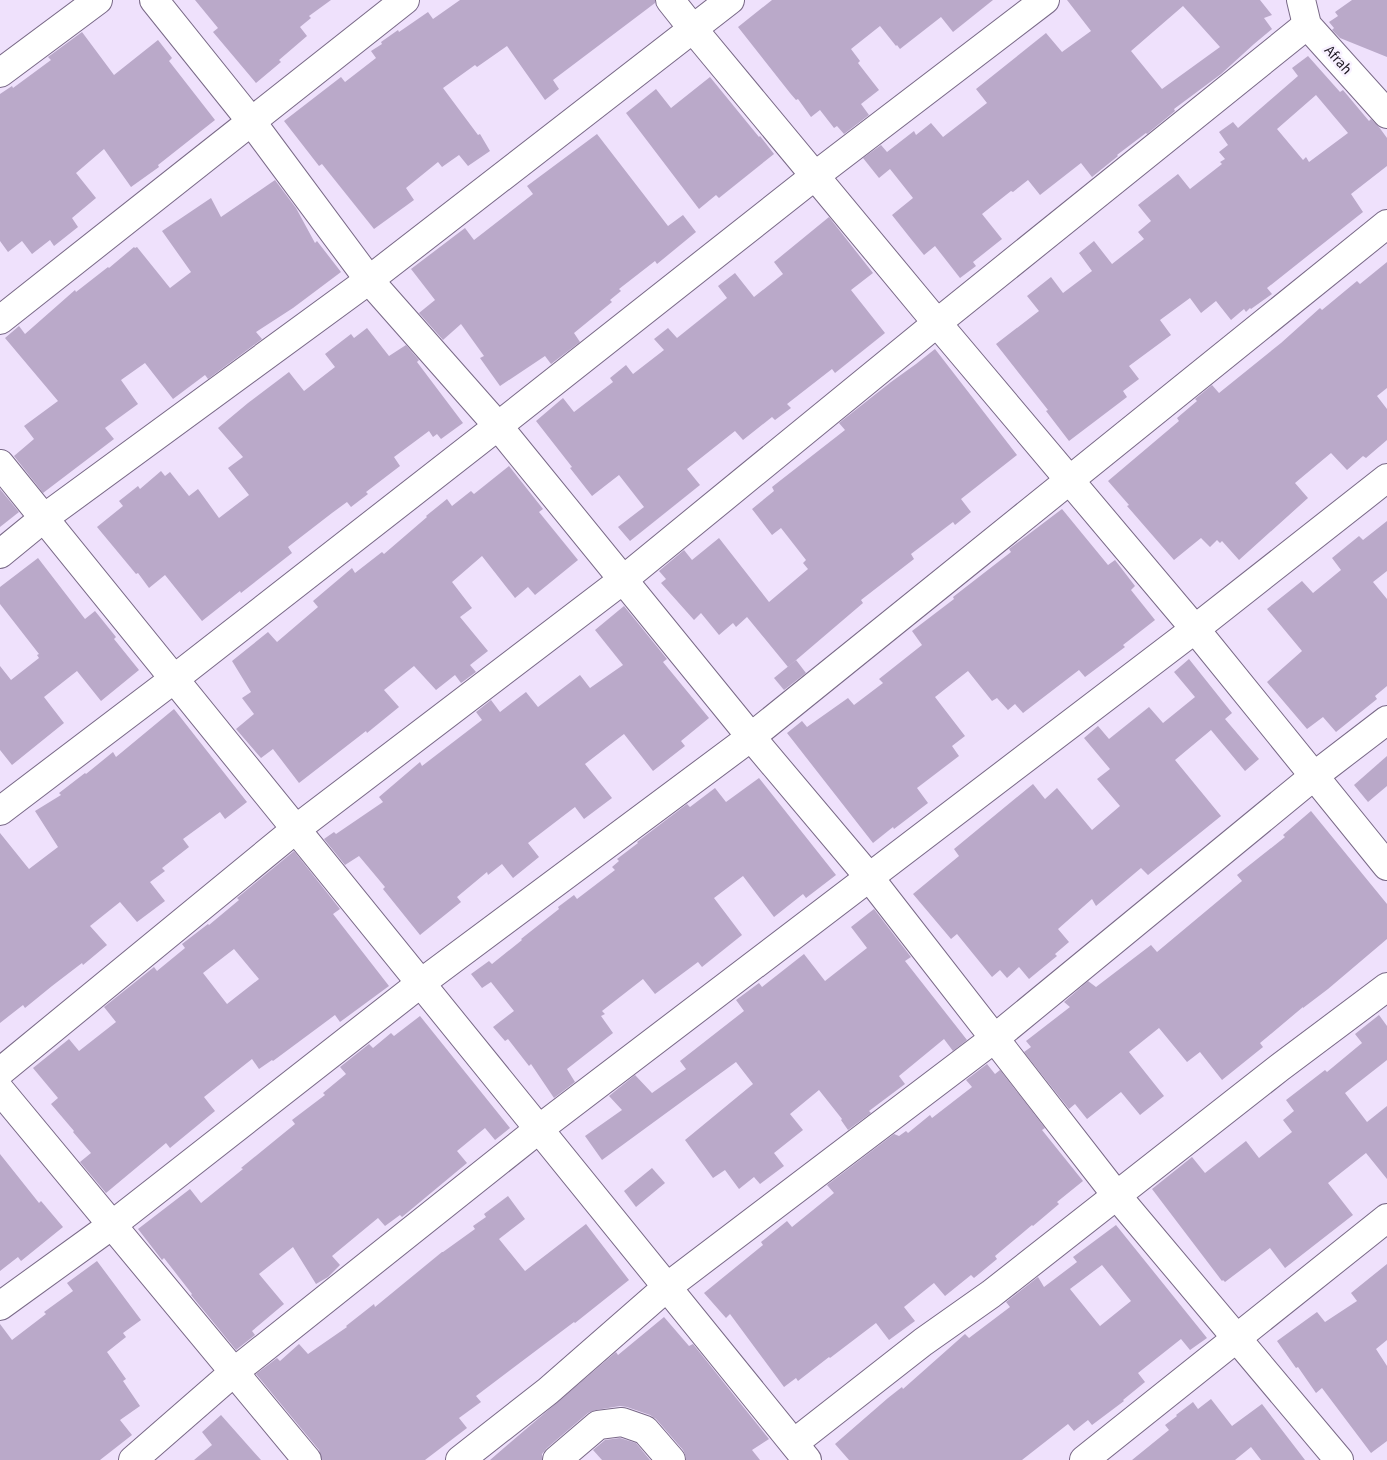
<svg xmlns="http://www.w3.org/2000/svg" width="1387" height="1460" font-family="'Source Sans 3',sans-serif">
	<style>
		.building { fill: #baa9c9; fill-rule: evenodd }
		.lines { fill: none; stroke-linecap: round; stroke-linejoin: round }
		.minor-casing { stroke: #796987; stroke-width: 30 }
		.major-casing { stroke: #796987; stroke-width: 30 }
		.minor { stroke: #fff; stroke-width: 28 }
		.major { stroke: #fff; stroke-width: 28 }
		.labels { text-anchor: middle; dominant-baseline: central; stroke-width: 5; stroke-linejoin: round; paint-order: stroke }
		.street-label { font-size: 15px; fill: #1b1520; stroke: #f8f1ff }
	</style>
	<rect width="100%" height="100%" fill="#efe1fc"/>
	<g class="building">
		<path d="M195,0H331L309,16L311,18L300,27L307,36L279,60L281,62L256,83L213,32L218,28Z"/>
		<path d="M460,0H655V3L553,80L559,89L545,100L507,46L477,67L475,65L443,88L478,135L480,134L490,151L468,166L459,155L442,167L438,162L406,188L414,200L374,229L322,164L319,166L284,121L341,77L345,82L376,58L371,51L382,44L381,42L398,30L399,32L428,12L433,19Z"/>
		<path d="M772,0H993L953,32L941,17L900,49L897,45L896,46L880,26L851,49L860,61L858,63L879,90L861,104L869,115L844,134L837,126L834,128L820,110L811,117L798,99L796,100L790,93L738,27Z"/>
		<path d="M1067,0H1260L1272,15L1264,18L1272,29L1254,44L1221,74L1174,109L1175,111L1147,134L1146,133L1117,155L1118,156L1092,177L1081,163L1040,195L1028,180L1013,192L1011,191L982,214L1002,239L973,262L976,266L960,278L935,246L924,255L911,239L892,215L913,198L890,169L879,178L863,158L881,145L887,152L914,131L916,135L931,123L943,137L987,103L976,89L1046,33L1062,52L1091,31ZM1183,6L1220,47L1162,89L1131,51Z"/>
		<path d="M1352,0H1387V57L1340,38L1332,30L1334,28L1329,22L1338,16L1335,12Z"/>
		<path d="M82,32L114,75L158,40L172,58L169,61L215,120L158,165L159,167L131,187L104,149L76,173L96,198L72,218L78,227L54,246L50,240L32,254L22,241L8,252L0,241V94L12,86L13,88L51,60L48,57Z"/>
		<path d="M1308,56L1340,92L1343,90L1369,121L1371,119L1379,127L1387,138V166L1351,194L1363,212L1267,288L1272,294L1251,309L1250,308L1246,312L1244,309L1231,320L1216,301L1201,313L1190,298L1160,320L1171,335L1129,366L1139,379L1123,391L1127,397L1069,441L1046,411L1048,410L996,344L1039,311L1027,296L1051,277L1063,293L1092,271L1079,253L1094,241L1112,264L1144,239L1138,232L1151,221L1138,205L1178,174L1190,189L1222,164L1220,162L1225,159L1219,152L1228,145L1219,132L1233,122L1238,128L1298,76L1292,68ZM1316,95L1348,133L1309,162L1306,157L1303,160L1277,129Z"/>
		<path d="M710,77L759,137L760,136L774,154L719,198L716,195L699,209L626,113L656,89L671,108Z"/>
		<path d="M597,134L668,226L683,215L696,232L657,264L655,261L619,289L621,291L610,300L612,302L574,333L580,342L551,364L545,356L500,386L480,358L484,356L461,324L443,340L419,313L435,300L411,269L465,228L474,240L533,194L527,186Z"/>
		<path d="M275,180L296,208L315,243L317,241L341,272L293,308L256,332L262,339L208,379L205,375L173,399L145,363L121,380L138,404L105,428L114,439L43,493L14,456L34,439L24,426L58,401L5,338L19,326L25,334L75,290L76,292L108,267L109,268L134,247L135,248L137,247L170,288L191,272L162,231L211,198L221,217Z"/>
		<path d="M829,217L873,273L851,290L885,333L835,373L832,369L787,404L791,408L775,420L772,417L743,440L735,431L687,469L700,485L630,541L618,527L644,507L619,475L592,496L570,468L572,467L536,421L563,398L574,412L613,382L610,378L626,365L633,374L664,350L654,339L668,328L677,338L727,298L718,286L735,273L754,297L783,274L774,262Z"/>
		<path d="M1387,262V388L1377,396L1387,409V440L1366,458L1363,456L1347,470L1331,453L1295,483L1308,498L1239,560L1222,541L1220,543L1217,540L1210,547L1201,538L1174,560L1127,506L1129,505L1108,481L1179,421L1177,418L1197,401L1195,399L1212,385L1219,393L1281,343L1320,308L1322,310L1357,281L1360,284Z"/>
		<path d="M367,328L389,356L406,345L419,360L417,362L463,423L441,439L437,434L433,437L429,431L394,457L400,466L366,492L368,494L351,507L347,502L332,513L288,547L292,553L241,593L240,591L202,621L165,575L149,588L138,573L136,574L97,527L123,506L119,501L138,486L140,489L161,471L165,476L170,472L189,496L198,489L219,518L249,495L228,468L243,457L218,428L248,403L289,372L304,391L335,367L325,354L351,334L354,338Z"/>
		<path d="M935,349L1017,455L961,499L971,512L955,525L953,522L911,554L914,559L861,600L863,603L788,667L747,617L736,627L733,623L719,635L701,613L694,620L661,583L666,579L659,571L684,550L692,560L719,538L769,602L808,569L803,563L806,560L781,528L772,535L752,509L774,491L772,487L845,430L839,423L891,382L916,364Z"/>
		<path d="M509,466L543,509L539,512L578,560L535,595L528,587L515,598L482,556L452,582L472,608L460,617L488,651L470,665L476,672L461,683L455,675L436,690L414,666L384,690L399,707L367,733L366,731L299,783L273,749L261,758L236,729L254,714L242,698L251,692L232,661L268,632L277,642L318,607L313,601L352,568L355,573L382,552L384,554L427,517L426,516L447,499L452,506L471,491L474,494Z"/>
		<path d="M0,489L19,512L0,527Z"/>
		<path d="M1062,509L1108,565L1115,560L1135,586L1131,590L1155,620L1123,645L1125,647L1085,677L1079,670L1023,713L1015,704L1008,710L997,698L992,701L968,671L935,697L965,736L952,746L959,756L917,788L928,803L894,829L893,827L873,843L787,733L802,721L807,727L848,698L854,705L883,683L879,679L922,645L912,631L954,599L953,597L1011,552L1009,549Z"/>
		<path d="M1387,521V571L1373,582L1387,599V686L1375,696L1377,699L1336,732L1323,717L1307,729L1267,682L1302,651L1267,609L1302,581L1313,593L1341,570L1332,558L1359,536L1363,540Z"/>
		<path d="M38,558L85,619L95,611L116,637L114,639L139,670L101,701L77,671L44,697L64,723L12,765L0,750V666L11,680L39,658L37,655L39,654L0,604V587Z"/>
		<path d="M624,606L667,659L663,662L709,718L681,741L685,746L653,771L624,734L585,764L612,798L584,819L575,807L528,843L539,857L513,878L502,864L488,875L487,872L457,897L461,902L420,935L383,889L385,887L359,856L345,865L324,839L334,832L336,834L383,802L379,797L420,762L422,766L482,720L476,712L491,700L500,712L526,692L538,707L580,675L590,688L623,665L595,630Z"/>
		<path d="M1189,659L1232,713L1225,719L1259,759L1245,771L1211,730L1175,760L1221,816L1148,875L1141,868L1096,906L1092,899L1058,929L1069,942L1055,954L1057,956L1029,979L1019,967L1007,978L1000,970L992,977L957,934L951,939L913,894L959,856L954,849L1033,784L1045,799L1057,788L1092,830L1120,806L1097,779L1110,769L1084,738L1098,726L1109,739L1149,707L1163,723L1195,697L1174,672Z"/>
		<path d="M796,660L806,673L784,690L774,678Z"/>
		<path d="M174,709L247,802L225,819L220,812L183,839L189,847L162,868L165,871L150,882L165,901L137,922L120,902L90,926L107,945L83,965L82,963L52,986L25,1008L23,1005L0,1023V833L29,869L58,847L35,811L61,795L59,793L85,773L86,774L113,752L116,757Z"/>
		<path d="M1387,756V786L1368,802L1354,785Z"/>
		<path d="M759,778L836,875L806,898L803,894L774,917L743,876L714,898L742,935L702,967L698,962L655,994L643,979L602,1011L605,1014L601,1016L613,1033L567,1069L575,1082L554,1098L531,1064L529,1066L508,1039L505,1041L493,1027L514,1011L491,982L482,988L471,974L489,961L492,964L522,940L521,939L559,909L558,907L574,895L577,899L615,870L612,867L619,861L617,859L638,843L637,842L687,804L690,807L715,788L726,802Z"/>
		<path d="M1311,811L1387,904V939L1328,989L1303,1008V1007L1260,1043L1263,1047L1222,1080L1200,1052L1187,1062L1159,1028L1129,1052L1164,1096L1140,1115L1121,1092L1087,1119L1075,1104L1069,1109L1024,1052L1031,1047L1026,1041L1070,1007L1064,1002L1088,981L1096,987L1151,945L1157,952L1242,881L1237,875L1285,837L1283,835Z"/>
		<path d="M294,851L340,909L333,914L389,986L340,1022L335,1015L273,1061L272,1060L259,1069L252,1059L204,1097L215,1111L170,1148L166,1143L106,1193L80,1162L91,1153L73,1132L74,1131L51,1104L58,1098L33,1068L69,1039L79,1051L116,1022L104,1007L154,967L157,971L185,948L182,944L208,924L209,925L239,900L237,898ZM234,949L259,979L227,1004L203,973Z"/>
		<path d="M874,909L911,957L905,961L967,1040L953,1051L944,1039L899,1076L905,1084L869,1111L871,1113L848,1130L841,1120L842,1119L819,1090L790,1114L803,1130L774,1153L784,1166L760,1184L754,1177L739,1189L725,1170L713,1178L685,1140L753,1084L736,1062L602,1160L585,1136L622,1110L609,1096L635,1075L652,1093L686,1069L680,1061L744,1011L736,1000L759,983L762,987L804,954L825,981L867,948L851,927Z"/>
		<path d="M1379,1015L1387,1026V1060L1345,1093L1367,1122L1387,1106V1179L1366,1153L1328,1183L1353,1215L1285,1268L1270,1248L1225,1282L1223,1280L1222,1281L1152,1189L1192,1157L1205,1173L1246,1141L1259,1158L1292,1132L1283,1120L1294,1111L1286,1100L1325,1070L1327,1072L1362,1043L1355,1034Z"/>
		<path d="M420,1016L510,1128L495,1140L485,1128L457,1151L467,1163L402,1217L400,1215L385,1226L378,1218L332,1256L340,1265L328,1277L316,1284L293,1247L259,1274L284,1304L252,1331L255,1335L236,1350L191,1295L192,1294L164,1258L162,1260L138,1229L190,1189L201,1203L243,1169L241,1168L295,1124L292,1120L325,1095L323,1093L346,1074L340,1067L369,1044L373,1048L391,1033L394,1036Z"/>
		<path d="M987,1064L995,1074L1000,1070L1045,1128L1042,1130L1083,1181L1057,1202L1059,1204L1033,1226L1032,1225L995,1256L997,1259L974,1278L971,1275L945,1296L934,1283L904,1307L915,1321L889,1340L876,1323L830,1358L829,1357L798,1381L796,1378L784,1387L730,1314L726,1318L704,1293L763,1245L761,1242L787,1221L792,1227L834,1193L827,1185L894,1134L899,1136L906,1131L908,1133L930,1115L932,1118L972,1087L966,1080Z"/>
		<path d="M0,1154L39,1203L41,1201L63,1227L21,1261L18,1257L0,1271Z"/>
		<path d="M652,1168L665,1183L636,1207L624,1191Z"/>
		<path d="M508,1196L525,1219L499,1239L525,1271L586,1224L629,1280L575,1323L574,1322L476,1396L481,1402L459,1418L467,1428L425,1460H322L319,1450L256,1374L277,1358L280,1361L299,1344L308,1354L347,1327L346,1326L374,1304L375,1307L442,1252H443L475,1229L473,1226L486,1217L484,1214Z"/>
		<path d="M1116,1225L1207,1338L1190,1350L1181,1339L1138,1373L1145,1382L1123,1400L1124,1401L1092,1425L1088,1420L1074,1431L1068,1424L1022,1460H849L835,1444L888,1398L902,1387L903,1389L965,1334L969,1338L1010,1307L1006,1302L1038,1277L1044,1287L1077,1262L1073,1257ZM1102,1265L1131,1301L1100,1326L1070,1289Z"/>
		<path d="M97,1261L141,1320L123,1333L126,1337L107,1352L126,1379L123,1381L140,1406L120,1420L132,1435L100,1460H0V1324L12,1340L46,1314L44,1312L73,1291L67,1283Z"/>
		<path d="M1387,1264V1340L1376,1349L1387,1366V1441L1371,1453L1322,1388L1316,1393L1298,1367L1296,1368L1277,1341L1317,1312L1325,1322L1357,1301L1351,1293Z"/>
		<path d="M664,1317L689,1346L693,1344L769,1439L752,1450L760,1460H686V1457L683,1450L656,1419L650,1415L627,1407L620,1406L596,1410L588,1413L547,1448L542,1454V1460H490L616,1352L618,1355Z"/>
		<path d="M1211,1399L1232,1426L1262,1404L1305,1460H1261L1251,1447L1235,1460H1132L1169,1430L1165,1425L1177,1416L1176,1415L1193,1402L1198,1409Z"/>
		<path d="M221,1415L261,1460H194L212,1445L202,1432Z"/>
		<path d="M620,1438L636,1443L650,1460H602L593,1450L605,1440Z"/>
	</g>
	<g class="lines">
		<defs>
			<g id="minor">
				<path d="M154,0L251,121L369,280L498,426L751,737L869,877L1117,1196L1339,1460"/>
				<path d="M670,0L693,29L937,323L1195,629L1387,866"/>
				<path d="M1301,0L1307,25L1387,114"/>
				<path d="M0,73L98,0"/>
				<path d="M0,464L807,1460"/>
				<path d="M0,554L44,518L369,280L730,0"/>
				<path d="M0,811L174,679L498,426L816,175L1045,0"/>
				<path d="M0,1072L296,829L624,579L937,323L1307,25"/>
				<path d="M0,1090L307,1460"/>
				<path d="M0,1306L112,1225L421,983L751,737L1387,224"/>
				<path d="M794,1443L923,1342L991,1294L1279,1068L1387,987"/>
				<path d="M133,1460L234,1372L539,1129L1195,629L1387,478"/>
				<path d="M460,1460L548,1391L667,1287L995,1038L1314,776L1387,720"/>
				<path d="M557,1460L598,1425L622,1422L645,1430L671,1460"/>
				<path d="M1084,1460L1387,1218"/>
			</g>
			<path id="major" d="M0,320L405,0"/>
		</defs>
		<use href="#minor" class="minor-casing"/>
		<use href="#major" class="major-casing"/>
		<use href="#minor" class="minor"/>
		<use href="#major" class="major"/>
	</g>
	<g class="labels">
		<g class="street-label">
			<text transform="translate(1338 60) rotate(48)">Afrah</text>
		</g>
	</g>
</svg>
